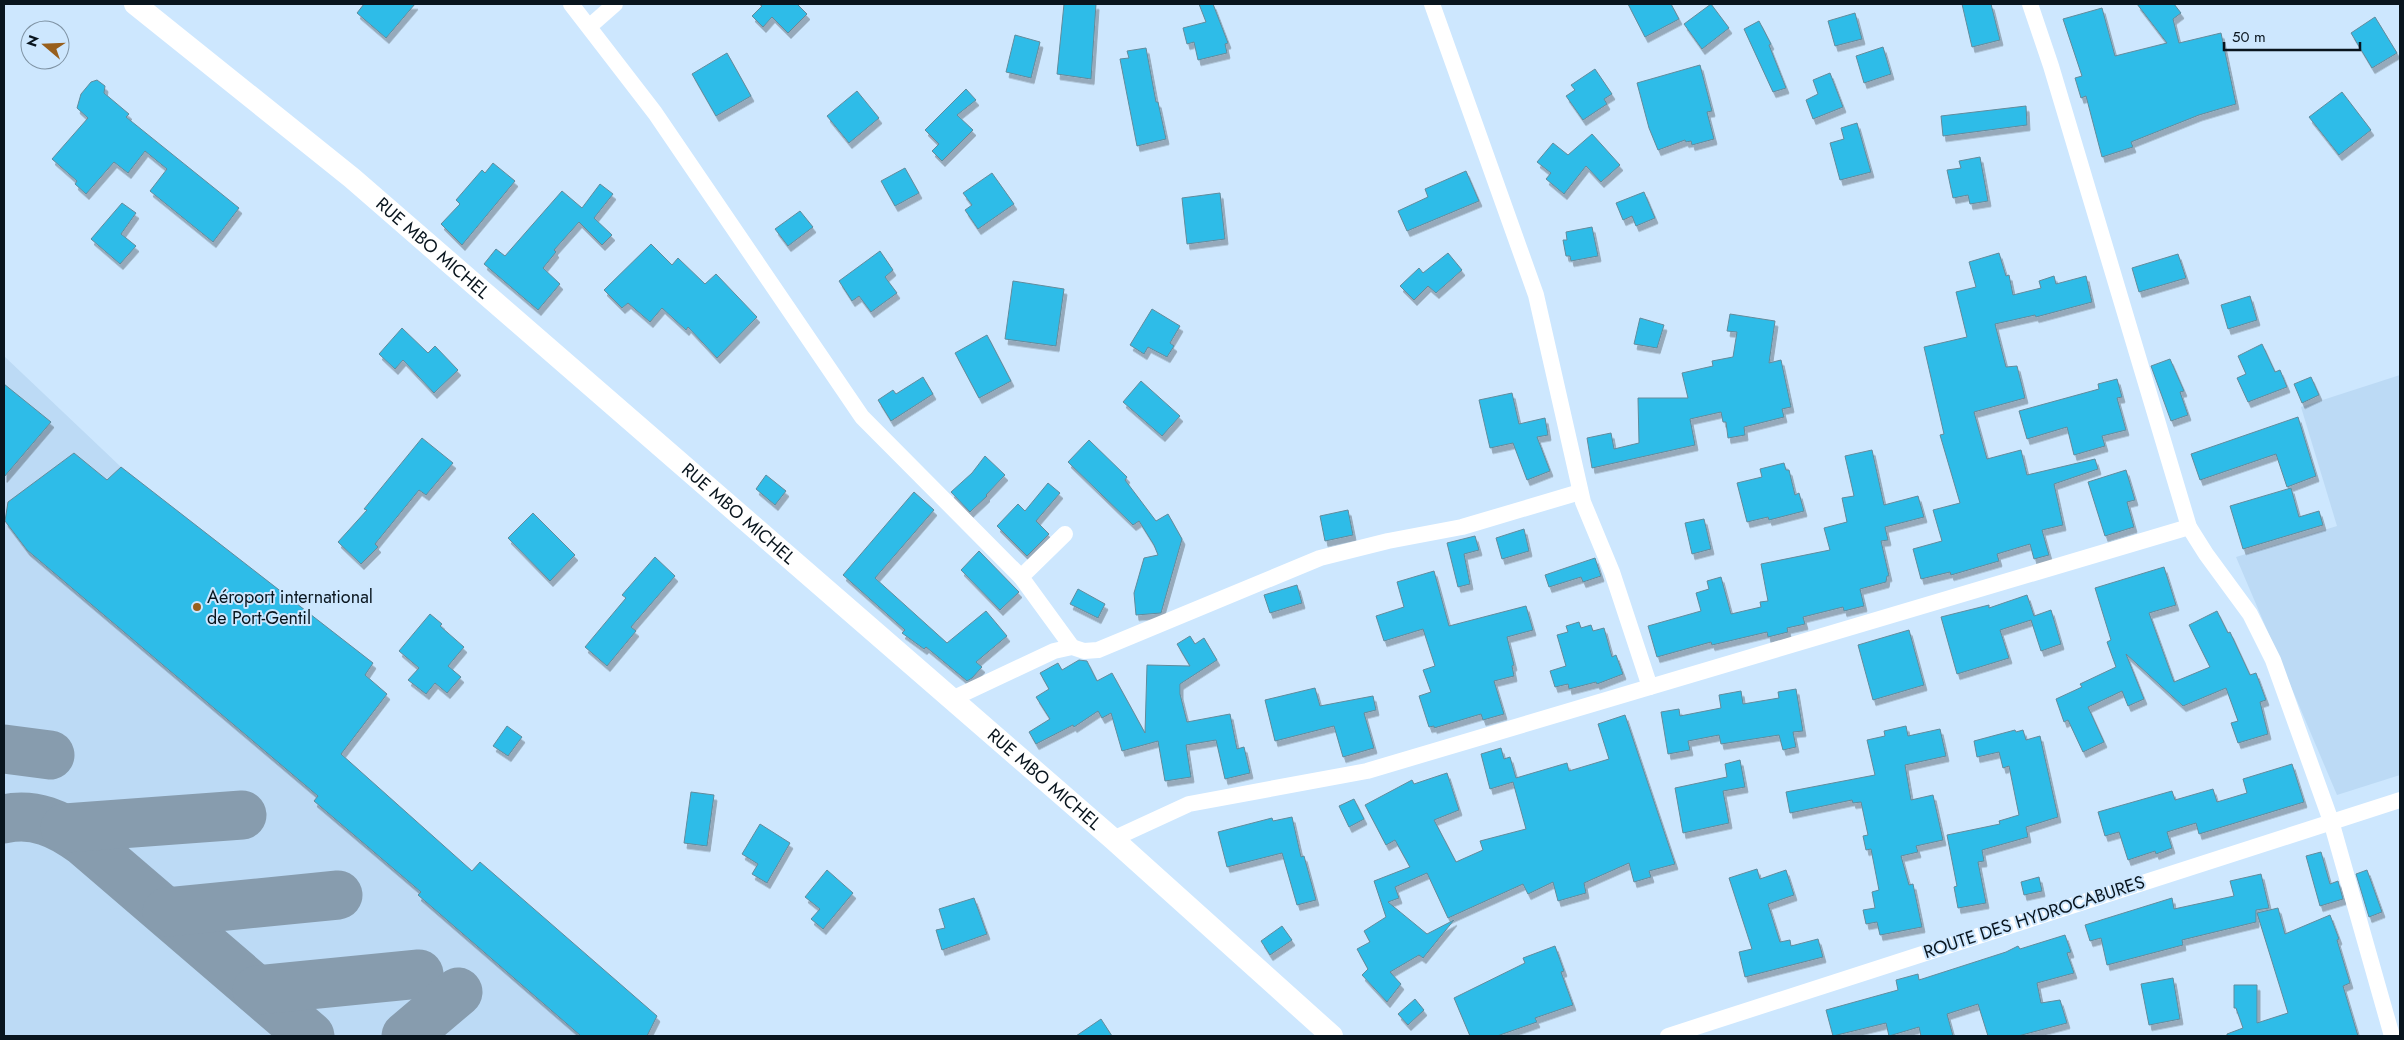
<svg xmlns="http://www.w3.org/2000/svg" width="2404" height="1040" font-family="Jost,sans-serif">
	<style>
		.built { fill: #bcdaf5 }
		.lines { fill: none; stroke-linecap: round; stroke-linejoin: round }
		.taxiway { stroke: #879cae; stroke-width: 49 }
		.building { fill: #2fbce8; stroke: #628b9c; filter: url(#shadow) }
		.street { stroke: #fff; stroke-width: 16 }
		.secondary { stroke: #fff; stroke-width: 22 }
		.poi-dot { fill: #985f1c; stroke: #cde7fe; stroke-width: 2 }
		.labels { text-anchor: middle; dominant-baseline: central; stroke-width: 4; stroke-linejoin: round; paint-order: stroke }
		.street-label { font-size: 18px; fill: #09151e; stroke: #cde7fe }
		.poi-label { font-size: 18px; fill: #09151e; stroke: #cde7fe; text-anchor: start }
	</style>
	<defs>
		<filter id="shadow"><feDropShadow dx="3" dy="5.5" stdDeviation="0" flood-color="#0004"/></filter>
	</defs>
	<rect width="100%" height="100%" fill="#cde7fe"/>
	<g class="built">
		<path d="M4,356L121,467L373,663L365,675L387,694L340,756L348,760L471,871L480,862L657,1016L648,1036H4Z"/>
		<path d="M2400,375V775L2337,795L2236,557L2337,526L2301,407Z"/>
	</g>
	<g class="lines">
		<g class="taxiway">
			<path d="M4,749L50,755"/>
			<path d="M4,819C34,812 60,824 84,842L310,1036"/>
			<path d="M65,828L242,815"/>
			<path d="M167,912L338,895"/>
			<path d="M257,990L419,974"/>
			<path d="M406,1036L458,992"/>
		</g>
	</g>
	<g class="building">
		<path d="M364,4H415L386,38L357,13Z"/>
		<path d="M759,4H797L807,14L788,33L772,17L763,27L752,16L762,6Z"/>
		<path d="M1064,4H1096L1091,79L1057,74Z"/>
		<path d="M1199,4H1213L1228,43L1225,44L1227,53L1198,60L1194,42L1187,44L1183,28L1206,22Z"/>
		<path d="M1628,4H1671L1679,19L1645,37Z"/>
		<path d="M1711,4L1729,28L1702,49L1684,24Z"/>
		<path d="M1962,4H1991L2000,40L1972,47Z"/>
		<path d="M2137,4H2174L2181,13L2173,19L2179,43L2221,33L2236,104L2199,115L2131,142L2133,147L2102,157L2086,96L2081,98L2075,78L2082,76L2063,19L2102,8L2115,56L2167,43Z"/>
		<path d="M1855,13L1862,39L1835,46L1828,21Z"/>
		<path d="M2375,17L2397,53L2372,68L2351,33Z"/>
		<path d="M1759,21L1771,44L1769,45L1786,88L1773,92L1744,29Z"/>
		<path d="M1015,35L1040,42L1031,78L1006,72Z"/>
		<path d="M1883,47L1891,74L1864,83L1856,56Z"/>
		<path d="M1146,48L1156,102H1158L1166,139L1137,146L1120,59L1129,58L1127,51Z"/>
		<path d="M727,53L751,96L716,116L692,74Z"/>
		<path d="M1700,65L1712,111L1707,112L1714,139L1692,145L1691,141L1686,142L1685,140L1658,150L1649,128L1637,83Z"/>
		<path d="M1595,69L1612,94L1604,99L1607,104L1583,120L1566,96L1575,90L1571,85Z"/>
		<path d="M1830,73L1843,107L1813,119L1806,100L1818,94L1813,80Z"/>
		<path d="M97,80L105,86L104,93L129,114L126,117L239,208L213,242L150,191L167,169L145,151L128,173L114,162L86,194L75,184L77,181L52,159L88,118L77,108L81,94L91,82Z"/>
		<path d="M966,89L976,100L957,115L973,130L942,161L932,151L939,144L925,130Z"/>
		<path d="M857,91L879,118L849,143L827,116Z"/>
		<path d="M2342,92L2371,130L2339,155L2309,117Z"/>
		<path d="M2026,106L2027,125L1943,136L1941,116Z"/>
		<path d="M1857,123L1871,172L1840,180L1830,143L1844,139L1841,128Z"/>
		<path d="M1592,134L1620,165L1601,182L1586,166L1564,194L1546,179L1551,173L1537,162L1553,143L1568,155Z"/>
		<path d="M1980,157L1988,201L1970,204L1968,195L1953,198L1947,170L1961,168L1959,161Z"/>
		<path d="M493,163L515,181L462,245L441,224L460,204L456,200L482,170L485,173Z"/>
		<path d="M905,168L919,193L895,206L881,181Z"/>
		<path d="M1466,171L1479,201L1407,231L1398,211L1428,197L1425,189Z"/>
		<path d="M992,173L1014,204L978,229L965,210L972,205L963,193Z"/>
		<path d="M600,184L613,194L594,218L612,235L602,245L579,222L554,250L556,252L543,268L560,284L538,310L484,264L496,249L505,256L562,191L582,208Z"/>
		<path d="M1644,192L1655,218L1636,226L1632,216L1623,220L1616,203Z"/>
		<path d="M1220,193L1225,239L1187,244L1182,198Z"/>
		<path d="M122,203L136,213L121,234L136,246L120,264L91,239Z"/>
		<path d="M800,211L813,227L788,246L775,229Z"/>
		<path d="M1592,227L1598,256L1571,261L1570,256H1566L1563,240H1567L1566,232Z"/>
		<path d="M651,244L672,265L678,258L705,284L716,274L757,317L717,358L688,327L686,330L662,308L650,322L628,303L622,308L604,290Z"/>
		<path d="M880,251L893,270L885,277L897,293L871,312L859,296L852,301L839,281Z"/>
		<path d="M1448,253L1462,270L1436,293L1428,286L1414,300L1400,286L1419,268L1423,273Z"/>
		<path d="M1999,253L2006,276L2009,275L2013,295L2041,288L2039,281L2054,276L2056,284L2086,276L2092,302L2036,317L2035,315L1995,324L2006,367L2017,366L2025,398L1974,412L1987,459L2021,450L2027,475L2095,459L2098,469L2054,484L2063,525L2042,530L2049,555L2034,559L2030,544L1997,554L1999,561L1951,575L1950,572L1921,579L1913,549L1942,541L1933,510L1960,503L1940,435L1944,434L1924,347L1967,337L1956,292L1976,287L1969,262Z"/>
		<path d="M2178,254L2186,278L2139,292L2132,268Z"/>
		<path d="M1013,281L1064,289L1056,346L1005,339Z"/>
		<path d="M2250,296L2257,320L2228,329L2221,305Z"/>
		<path d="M1152,309L1180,326L1170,343L1174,346L1167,357L1148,347L1144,354L1130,345Z"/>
		<path d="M1730,314L1775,321L1769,363L1781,360L1791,407L1782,409L1784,417L1744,427L1745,435L1728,438L1726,422H1723L1721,412L1690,419L1695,445L1592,468L1587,438L1611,433L1614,449L1639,443L1638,398H1688L1682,373L1713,366L1712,361L1733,357L1737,332L1727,331Z"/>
		<path d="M1640,318L1664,325L1657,348L1634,344Z"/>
		<path d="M402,328L428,353L435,346L458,370L434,393L403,360L395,369L379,354Z"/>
		<path d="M987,335L1011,381L979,398L955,353Z"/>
		<path d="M2262,344L2275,372L2280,370L2287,387L2248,402L2237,378L2246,374L2238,356Z"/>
		<path d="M2170,359L2184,391L2180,392L2188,415L2171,421L2151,366Z"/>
		<path d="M923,377L933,394L891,421L878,400L893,390L896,394Z"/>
		<path d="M2311,377L2319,395L2302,403L2294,384Z"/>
		<path d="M2117,379L2122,397L2117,398L2126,430L2102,436L2105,446L2074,455L2067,427L2027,439L2019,411L2099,389L2098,384Z"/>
		<path d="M1141,381L1180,416L1162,436L1123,402Z"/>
		<path d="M4,384L51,422L4,477Z"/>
		<path d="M1512,393L1519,424L1545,418L1548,435L1537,437L1550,471L1527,480L1513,443L1490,448L1479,400Z"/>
		<path d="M2298,417L2316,476L2287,487L2276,454L2200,480L2191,454Z"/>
		<path d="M422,438L453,463L426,495L419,490L375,544L378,547L361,564L338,542L367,510L364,509Z"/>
		<path d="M1089,440L1127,477L1125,480L1156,521L1168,514L1182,539L1161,613L1136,615L1134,593L1144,558L1158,555L1154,545L1139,521L1133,525L1068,462Z"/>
		<path d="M1872,450L1884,505L1918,496L1924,517L1885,527L1888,540L1881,541L1889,576H1887L1886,582L1860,589L1864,606L1844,611L1843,607L1803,617L1805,624L1787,628L1788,632L1768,637L1767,632L1712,645L1711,642L1657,657L1648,626L1701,611L1696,593L1709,589L1707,581L1721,577L1731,614L1761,607L1760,602L1768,601L1761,564L1830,550L1824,528L1847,522L1842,498L1854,496L1845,456Z"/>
		<path d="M74,453L107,480L121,467L373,663L365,675L387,694L341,754L472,871L480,862L657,1016L647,1036H581L418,895L421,892L314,801L318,796L27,550L5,521L8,502Z"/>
		<path d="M985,456L1005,475L986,495L987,496L970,512L951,492L972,473Z"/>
		<path d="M1784,463L1786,470H1789L1795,495L1799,493L1804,511L1769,520L1768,517L1747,522L1737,483L1762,477L1760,469Z"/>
		<path d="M2126,470L2135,500L2127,502L2134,527L2105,536L2088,482Z"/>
		<path d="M766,475L786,491L775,505L756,489Z"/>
		<path d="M1048,483L1060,493L1036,521L1049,534L1027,556L997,526L1018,504L1025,511Z"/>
		<path d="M2291,488L2299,517L2319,511L2323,525L2243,549L2230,506Z"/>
		<path d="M914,492L934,510L875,578L947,643L986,611L1007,636L976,662L982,667L972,678L967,681L926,647L924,649L902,633L905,630L843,575Z"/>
		<path d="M1348,510L1353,535L1325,541L1320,516Z"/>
		<path d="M533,513L575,555L550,581L508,538Z"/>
		<path d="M1704,519L1711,549L1692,554L1685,523Z"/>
		<path d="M1524,529L1529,551L1502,559L1496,538Z"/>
		<path d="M1475,536L1479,550L1464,554L1470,584L1458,587L1447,543Z"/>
		<path d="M979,551L1019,592L1000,610L961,570Z"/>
		<path d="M655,557L675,576L631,627L636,631L607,666L585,647L626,598L622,595Z"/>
		<path d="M1595,558L1601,576L1583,582L1581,577L1549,587L1545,575Z"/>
		<path d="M2164,567L2176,605L2149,613L2174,682L2210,667L2189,625L2217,611L2228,633L2230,632L2250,675L2256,673L2266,700L2260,702L2268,734L2238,743L2231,723L2238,721L2226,688L2183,706L2126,654L2144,699L2128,706L2122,691L2088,707L2104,742L2083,752L2068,720L2064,722L2056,699L2082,687L2080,684L2116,667L2107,642L2111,640L2095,588Z"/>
		<path d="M1434,571L1449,626L1526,606L1533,630L1507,637L1514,665L1512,666L1514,676L1494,681L1504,714L1483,720L1481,714L1434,728V726L1429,727L1419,696L1431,692L1423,670L1435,666L1423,629L1384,641L1376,616L1404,607L1397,582Z"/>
		<path d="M1297,585L1302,603L1270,613L1264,595Z"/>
		<path d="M1078,589L1105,604L1098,618L1070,604Z"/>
		<path d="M2027,595L2034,616L2051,610L2061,644L2041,651L2031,620L2000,630L2009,658L1957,674L1941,617L1989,605V608Z"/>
		<path d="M430,614L442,624L440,626L464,647L448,666L461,677L447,693L435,683L426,694L408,680L419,668L399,651Z"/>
		<path d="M1579,622L1581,628L1591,625L1593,631L1604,628L1612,657L1616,655L1623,674L1597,684L1596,682L1569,689L1568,684L1555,687L1550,671L1566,666L1557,635L1568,632L1566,626Z"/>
		<path d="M1909,630L1924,685L1873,700L1858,645Z"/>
		<path d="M1190,636L1195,644L1204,638L1217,660L1180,684V694L1187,722L1230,714L1237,749L1244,747L1250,773L1225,779L1216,740L1186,745L1191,777L1165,781L1158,741L1122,751L1111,713L1102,718L1098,711L1074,727L1073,725L1036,744L1029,732L1050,719L1036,697L1049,689L1040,673L1058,663L1062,670L1079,660L1087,661L1097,681L1112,673L1145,733L1147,665L1190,666L1177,644Z"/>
		<path d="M1315,688L1320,706L1373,696L1376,710L1364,713L1374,748L1343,757L1334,726L1275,741L1265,700Z"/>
		<path d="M1796,689L1803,731L1793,732L1796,747L1783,750L1779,735L1721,744L1719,735L1688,741L1690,750L1668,754L1661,712L1679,709L1680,716L1721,708L1719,695L1741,691L1743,704L1779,698L1778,692Z"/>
		<path d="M1625,715L1675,864L1649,871L1651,877L1634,882L1629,863L1584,883L1586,893L1558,901L1553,882L1528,894L1523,884L1448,918L1427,873L1395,887L1399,898L1388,902L1427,934L1454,920L1423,958L1419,955L1390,972L1401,984L1387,1002L1362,975L1368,969L1357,949L1370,942L1364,931L1386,917L1374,881L1410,867L1395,840L1386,845L1365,805L1412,780L1414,784L1447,773L1459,810L1434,820L1456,862L1483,850L1480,841L1526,829L1513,782L1490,789L1481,754L1501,748L1504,759L1510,757L1516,778L1567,763L1569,771L1609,759L1598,724Z"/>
		<path d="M507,726L522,737L508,756L493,746Z"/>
		<path d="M1906,726L1908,736L1940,729L1946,756L1905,765L1911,800L1933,795L1943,840L1916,846L1918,852L1901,856L1909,885L1913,884L1922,927L1880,935L1877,922L1866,924L1863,910L1875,908L1872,892L1879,890L1871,849L1866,850L1863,836L1868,835L1861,802L1853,803L1852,800L1790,813L1786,792L1875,775L1867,740L1885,736L1884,731Z"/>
		<path d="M2015,730L2016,732L2023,730L2026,740L2040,736L2058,817L2026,827L2028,837L1982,850L1984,861L1978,862L1986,903L1958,908L1954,887L1957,886L1947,835L2000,824L1999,821L2019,815L2009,766L2003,768L1999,752L1977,757L1974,741Z"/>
		<path d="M1740,760L1745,787L1723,791L1729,823L1683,833L1675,788L1727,777L1725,764Z"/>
		<path d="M2292,764L2304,802L2199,834L2196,823L2167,832L2172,848L2156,854L2155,851L2128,860L2119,832L2105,836L2098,812L2172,791L2175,800L2213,789L2217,802L2247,793L2243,779Z"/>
		<path d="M691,792L714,795L707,846L684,843Z"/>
		<path d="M1354,799L1364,819L1349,827L1339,806Z"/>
		<path d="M1292,817L1301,857L1304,856L1316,900L1297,905L1282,853L1227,867L1218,832L1272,818L1273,821Z"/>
		<path d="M760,824L790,843L767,883L752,874L758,864L742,854Z"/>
		<path d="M2321,852L2330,884L2338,881L2343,899L2320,906L2306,856Z"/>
		<path d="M1757,869L1760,879L1786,870L1794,895L1768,904L1780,942L1790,940L1791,946L1818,939L1823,957L1745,977L1739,952L1752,949L1729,878Z"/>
		<path d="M827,870L853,893L823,929L811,919L820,909L805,897Z"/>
		<path d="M2367,870L2382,912L2369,917L2356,874Z"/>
		<path d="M2261,874L2269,908L2256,910V922L2182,940L2183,945L2107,965L2101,938L2090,941L2085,925L2172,898L2174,909L2234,896L2230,881Z"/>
		<path d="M2039,877L2042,891L2024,895L2021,882Z"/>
		<path d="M974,898L987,934L942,950L936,930L945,928L939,909Z"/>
		<path d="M2278,908L2285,934L2330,915L2339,939L2337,940L2350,983L2343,986L2358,1036H2227V1034L2243,1028L2236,1008H2234V985H2257V1023L2288,1013L2257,913Z"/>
		<path d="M1282,926L1292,940L1270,955L1261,941Z"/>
		<path d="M2065,935L2071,952L2067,953L2074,973L2037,983L2041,1003L2060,1000L2067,1023L2018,1036H1988L1978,1004L1947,1014L1953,1036H1921L1919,1027L1889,1036L1886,1023L1833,1036L1826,1010L1898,990L1896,980L1918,974L1919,980L2006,952L2018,946L2020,949Z"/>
		<path d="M1555,946L1564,971L1561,972L1573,1005L1535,1018L1537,1022L1497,1036H1470L1454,998L1525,963L1523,958Z"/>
		<path d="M2173,978L2180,1019L2149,1025L2141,984Z"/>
		<path d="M1415,999L1424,1010L1408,1025L1398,1014Z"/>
		<path d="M1101,1019L1112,1036H1076Z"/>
	</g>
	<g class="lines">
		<g class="street">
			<path d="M571,4L655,113L862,417L1021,577"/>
			<path d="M1432,4L1536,295L1583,502L1612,572L1650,687"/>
			<path d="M2030,4L2051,66L2189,527L2206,554L2250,614L2273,660L2331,821L2392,1036"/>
			<path d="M590,26L615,4"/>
			<path d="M1065,534L1021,577L1072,647"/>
			<path d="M952,699L1054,651L1072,647L1084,651L1098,650L1320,558L1388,541L1462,527L1580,492"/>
			<path d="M1113,839L1189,804L1367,771L2189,527"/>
			<path d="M1668,1036L2400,800"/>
		</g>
		<path class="secondary" id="s1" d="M135,4L352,178L1113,839L1332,1036"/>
	</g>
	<circle class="poi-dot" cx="197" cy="607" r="5"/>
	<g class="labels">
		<g class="street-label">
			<text stroke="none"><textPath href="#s1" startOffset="385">RUE MBO MICHEL</textPath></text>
			<text stroke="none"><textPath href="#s1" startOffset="790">RUE MBO MICHEL</textPath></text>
			<text stroke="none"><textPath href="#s1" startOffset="1195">RUE MBO MICHEL</textPath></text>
			<text transform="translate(2034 917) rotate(-18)">ROUTE DES HYDROCABURES</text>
		</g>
		<g class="poi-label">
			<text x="207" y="597">Aéroport international<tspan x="207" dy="21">de Port-Gentil</tspan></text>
		</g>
	</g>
	<rect width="2404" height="1040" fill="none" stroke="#09151e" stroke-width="10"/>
	<g transform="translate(45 45) rotate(289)"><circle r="24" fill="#cde7fe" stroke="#7f93a4"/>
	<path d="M0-4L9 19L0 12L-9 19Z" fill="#985f1c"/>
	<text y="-8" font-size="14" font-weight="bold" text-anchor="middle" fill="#09151e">N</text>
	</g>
	<path d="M2224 42v8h136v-8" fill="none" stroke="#09151e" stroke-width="2.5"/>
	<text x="2232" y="42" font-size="15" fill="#09151e" stroke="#cde7fe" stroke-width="4" paint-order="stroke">50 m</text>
</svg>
